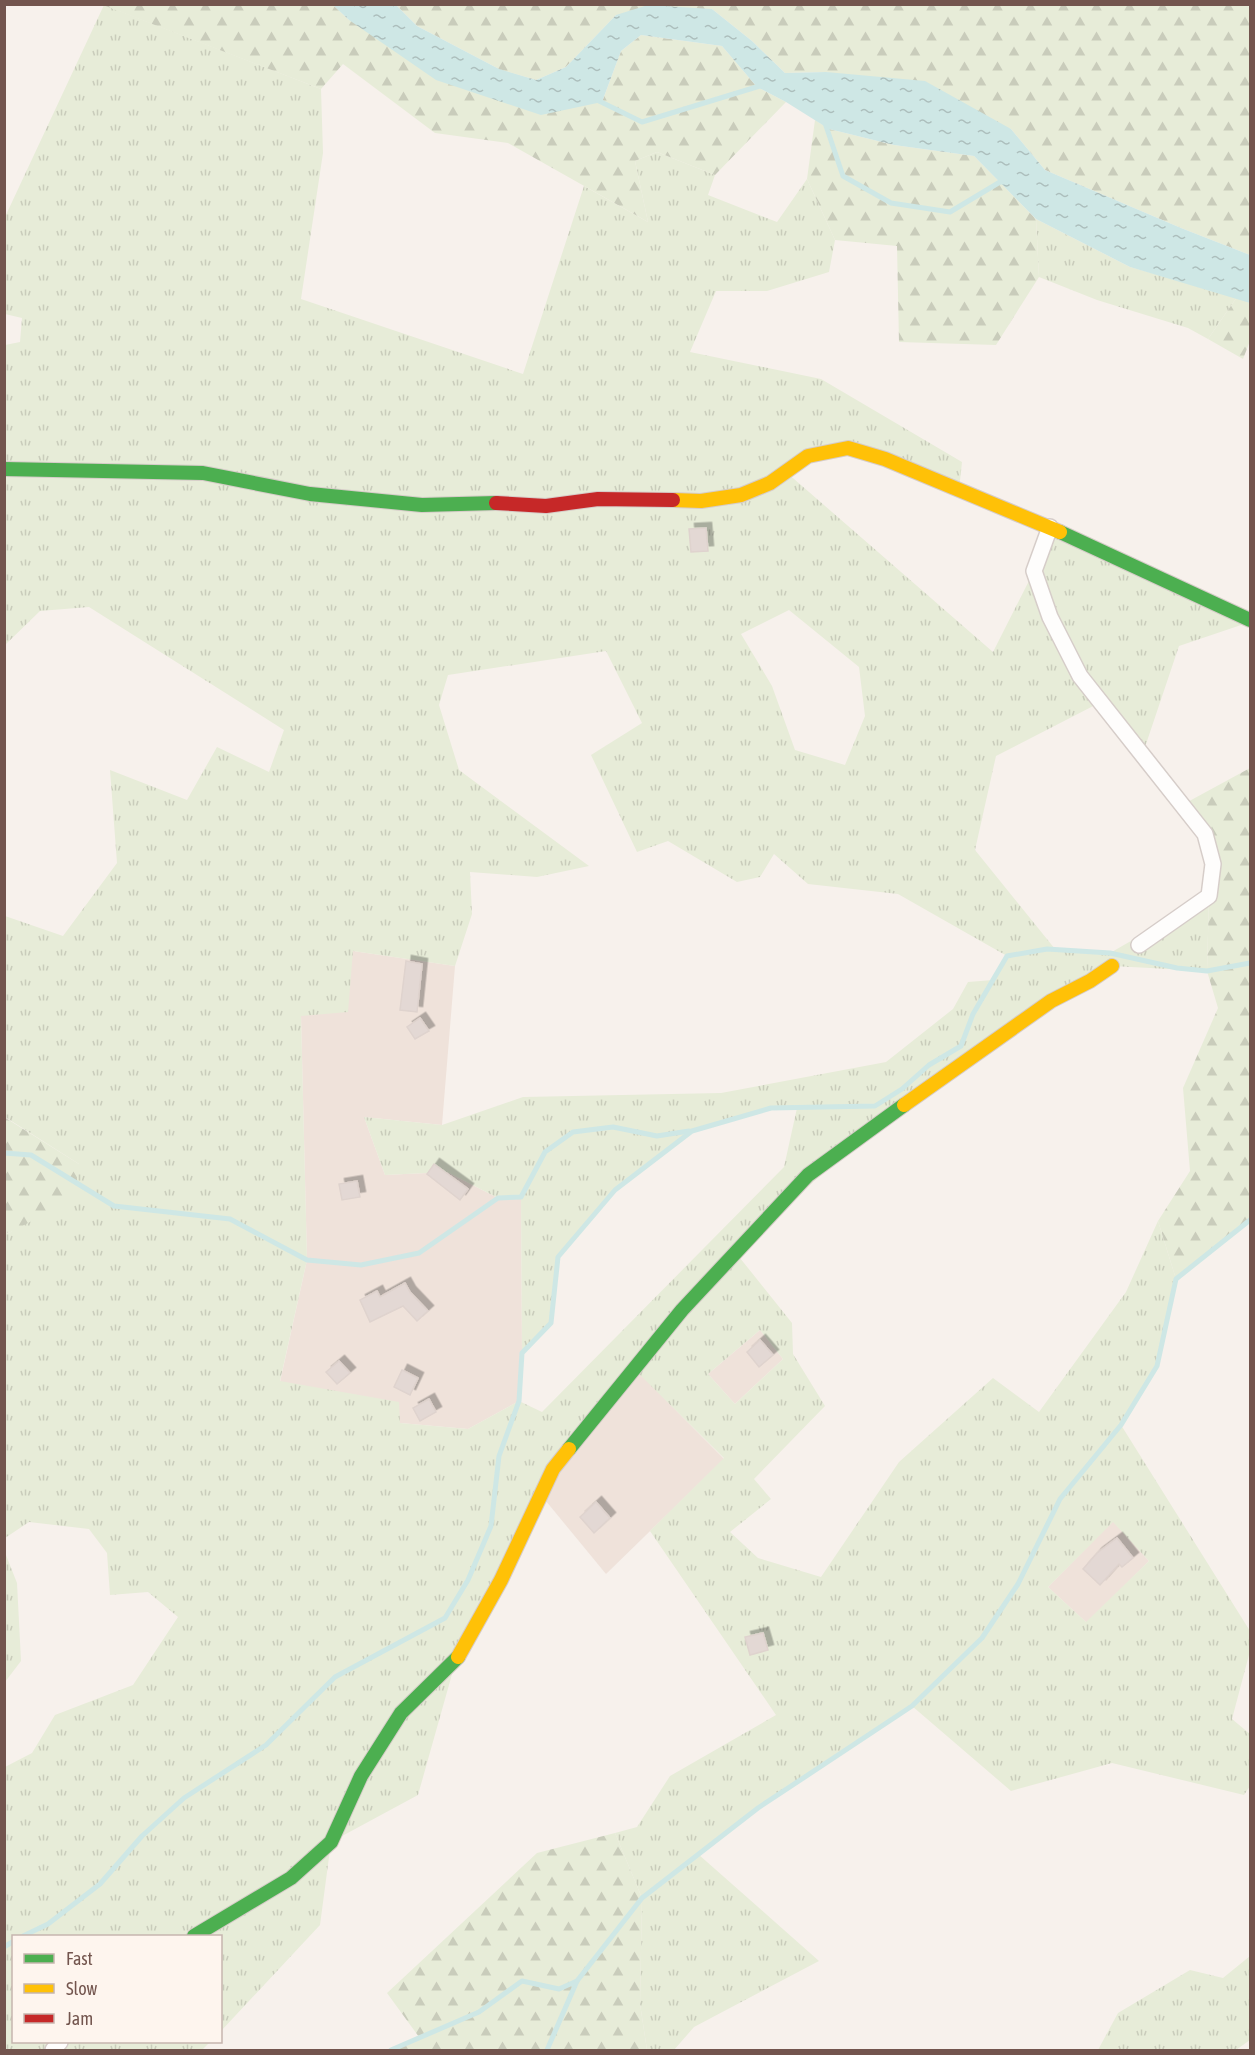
<svg xmlns="http://www.w3.org/2000/svg" width="1255" height="2055" font-family="'Asap Condensed',sans-serif">
	<style>
		.residential { fill: #efe2da }
		.grass { fill: url(#grass-tufts); fill-rule: evenodd }
		.forest { fill: url(#forest-firs) }
		.water { fill: url(#water-ripples) }
		.lines { fill: none; stroke-linecap: round; stroke-linejoin: round }
		.stream { stroke: #cee7e5; stroke-width: 5 }
		.building { fill: #e3d8d4; stroke: #dfd3ce; stroke-width: 1.5; filter: url(#shadow) }
		.street-casing { stroke: #d6cdc9; stroke-width: 18 }
		.fast-casing { stroke: #d6ccc8; stroke-width: 16 }
		.slow-casing { stroke: #d6ccc8; stroke-width: 16 }
		.jam-casing { stroke: #d6ccc8; stroke-width: 16 }
		.street { stroke: #fefdfc; stroke-width: 15 }
		.fast { stroke: #4caf50; stroke-width: 14 }
		.slow { stroke: #ffc107; stroke-width: 14 }
		.jam { stroke: #c62828; stroke-width: 14 }
	</style>
	<defs>
		<pattern id="grass-tufts" width="24" height="20" patternUnits="userSpaceOnUse" patternTransform="scale(1.5)"><rect width="24" height="20" fill="#e7ecd8"/><path d="M3 7l-1-3M5 7V3M7 7l1-3M15 17l-1-3M17 17v-4M19 17l1-3" fill="none" stroke="#c9ccbb"/></pattern>
		<pattern id="forest-firs" width="22" height="20" patternUnits="userSpaceOnUse" patternTransform="scale(1.5)"><rect width="22" height="20" fill="#e7ecd8"/><path d="M5 1l3.5 6h-7zM16 11l3.5 6h-7z" fill="#c9ccbb"/></pattern>
		<pattern id="water-ripples" width="26" height="14" patternUnits="userSpaceOnUse" patternTransform="scale(1.5)"><rect width="26" height="14" fill="#cee7e5"/><path d="M2 4q2-2 4 0t4 0M15 11q2-2 4 0t4 0" fill="none" stroke="#acbebc"/></pattern>
		<filter id="shadow"><feDropShadow dx="5.5" dy="-5.5" stdDeviation="0" flood-color="#0004"/></filter>
	</defs>
	<rect width="100%" height="100%" fill="#f7f1ec"/>
	<g class="residential">
		<path d="M353,951L455,966L442,1125L364,1117L385,1175L447,1172L498,1198L521,1197L522,1353L519,1401L468,1429L400,1423L280,1382L307,1260L301,1016Z"/>
		<path d="M760,1330L783,1359L735,1404L708,1374Z"/>
		<path d="M634,1368L724,1459L606,1574L541,1495Z"/>
		<path d="M1113,1521L1149,1561L1087,1623L1048,1587Z"/>
	</g>
	<g class="grass">
		<path d="M104,5L321,89L323,153L301,299L523,374L584,186L648,222L635,161L657,152L715,175L708,195L777,222L807,179L835,240L829,272L767,291H716L690,352L821,379L962,462L959,490L848,448L786,472L993,652L1034,571L1050,527L1250,622L1179,646L1143,753L1101,702L996,756L975,850L1055,949L1110,953L1209,896L1207,971L1112,966L873,1127L736,1253L792,1323L793,1354L825,1406L754,1479L771,1499L730,1532L758,1558L821,1577L899,1462L993,1378L1039,1412L1126,1292L1158,1221L1176,1279L1157,1366L1121,1425L1250,1631V1651L1232,1719L1250,1734V1786L1244,1795L1112,1763L1011,1791L912,1706L758,1808L698,1854L819,1961L694,2027L674,2050H647L640,2004L642,1898L615,1833L637,1827L670,1776L776,1715L650,1531L724,1458L634,1369L553,1469L456,1660L418,1795L331,1842L320,1925L221,2031L220,1936H14V2042H210L202,2050H5V1767L32,1753L55,1715L133,1685L178,1617L148,1592L110,1595L107,1553L89,1529L29,1522L5,1538V1233L11,1232L79,1164L5,1117V916L63,936L117,863L110,770L187,800L217,747L269,772L284,730L89,607L40,611L5,645V345L20,342L22,318L5,314V217ZM789,610L859,667L865,716L845,765L795,750L772,686L741,634ZM606,651L642,723L591,755L637,852L668,841L737,882L760,877L774,854L808,884L898,894L1007,956L993,980L968,982L953,1009L886,1062L721,1093L523,1097L442,1125L364,1117L385,1175L447,1172L498,1198L521,1197L522,1353L551,1323L558,1257L615,1190L692,1131L771,1108H797L784,1167L542,1412L519,1401L468,1429L400,1423L399,1402L280,1381L307,1260L301,1016L348,1012L353,951L455,966L472,914L470,872L537,877L589,866L459,770L439,705L448,675ZM760,1330L783,1359L735,1404L708,1374ZM1113,1522L1149,1561L1086,1622L1048,1587Z"/>
		<path d="M1036,219L1130,267L1237,297L1208,339L1188,328L1097,300L1039,277Z"/>
		<path d="M4,1550L17,1583L21,1661L5,1682Z"/>
		<path d="M1250,1956V2040L1236,2050H1098L1118,2013L1190,1970L1223,1978Z"/>
	</g>
	<g class="forest">
		<path d="M103,5H333L349,20L602,102L621,51L641,35L722,46L757,87L786,102L715,175L657,152L635,161L648,222L508,143L435,133L343,64L321,89Z"/>
		<path d="M396,5H1250V255L1181,228L1045,170L1011,129L826,72L785,73L752,41L712,9L616,15L566,67L536,80L499,69L417,26Z"/>
		<path d="M815,120L829,129L894,145L974,156L1036,219L1039,277L996,345L899,342L897,246L835,240L807,179Z"/>
		<path d="M1237,297L1250,303V341L1243,359L1208,339Z"/>
		<path d="M1250,768V1220L1176,1279L1158,1221L1190,1171L1183,1088L1218,1008L1207,971L1209,896L1213,864L1182,805Z"/>
		<path d="M4,1117L79,1164L76,1184L58,1207L11,1232L5,1233Z"/>
		<path d="M615,1833L642,1898L640,2004L647,2050H391L419,2037L387,1993L537,1853Z"/>
	</g>
	<path class="water" d="M333,5H396L417,26L499,69L536,80L566,67L616,15L648,5L712,9L752,41L785,73L826,72L925,81L1011,129L1045,170L1181,228L1250,255V303L1130,267L1036,219L974,156L894,145L829,129L786,102L757,87L722,46L641,35L621,51L602,102L541,115L436,80L349,20Z"/>
	<g class="lines">
		<g class="stream">
			<path d="M597,100L642,122L763,85"/>
			<path d="M825,123L843,176L891,203L950,212L1000,182H1005"/>
			<path d="M4,1153L31,1155L114,1206L230,1219L307,1260L361,1265L419,1253L498,1198L521,1197L545,1152L573,1132L613,1127L657,1136L689,1131"/>
			<path d="M23,1936L48,1924L100,1884L142,1836L184,1798L266,1745L335,1677L445,1618L468,1580L491,1526L499,1456L519,1401L522,1353L551,1323L558,1257L615,1190L692,1131L771,1108L875,1106L902,1089L929,1065L961,1046L973,1014L1007,956L1047,949L1110,953L1177,968L1207,971L1250,963"/>
			<path d="M4,1947L14,1941"/>
			<path d="M391,2050L479,2012L522,1981L559,1989L577,1981L642,1898L758,1808L912,1706L982,1638L1018,1584L1060,1499L1121,1425L1157,1366L1176,1279L1250,1220"/>
			<path d="M547,2050L577,1981"/>
		</g>
	</g>
	<g class="building">
		<path d="M706,528L708,551L691,552L689,529Z"/>
		<path d="M406,961L422,964L417,1012L400,1010Z"/>
		<path d="M420,1018L429,1031L415,1039L407,1027Z"/>
		<path d="M434,1164L468,1189L460,1200L427,1174Z"/>
		<path d="M357,1181L360,1197L342,1200L339,1184Z"/>
		<path d="M405,1283L410,1292L428,1311L417,1321L403,1306L370,1322L360,1300L377,1291L380,1297Z"/>
		<path d="M760,1340L773,1355L759,1367L747,1352Z"/>
		<path d="M339,1361L350,1373L337,1384L326,1372Z"/>
		<path d="M402,1370L418,1378L410,1395L394,1387Z"/>
		<path d="M429,1399L436,1412L420,1421L413,1408Z"/>
		<path d="M596,1502L610,1518L594,1533L580,1517Z"/>
		<path d="M1117,1538L1133,1558L1122,1567L1119,1564L1100,1585L1083,1569L1097,1553Z"/>
		<path d="M763,1633L768,1650L750,1655L745,1637Z"/>
	</g>
	<g class="lines">
		<defs>
			<g id="street">
				<path d="M1050,527L1034,571L1050,617L1080,676L1205,834L1213,864L1209,896L1139,945"/>
				<path d="M53,2050L60,2042"/>
			</g>
			<g id="fast">
				<path d="M4,469L203,473L310,494L422,505L496,503"/>
				<path d="M1060,532L1250,620"/>
				<path d="M569,1449L682,1310L808,1175L904,1105"/>
				<path d="M194,1936L291,1878L331,1842L361,1776L401,1713L458,1657"/>
			</g>
			<g id="slow">
				<path d="M673,500L701,501L741,495L770,483L808,456L848,448L885,459L1060,532"/>
				<path d="M904,1105L1051,1001L1090,981L1112,966"/>
				<path d="M458,1657L501,1580L553,1469L569,1449"/>
			</g>
			<path id="jam" d="M496,503L546,506L598,499L673,500"/>
		</defs>
		<use href="#street" class="street-casing"/>
		<use href="#fast" class="fast-casing"/>
		<use href="#slow" class="slow-casing"/>
		<use href="#jam" class="jam-casing"/>
		<use href="#street" class="street"/>
		<use href="#fast" class="fast"/>
		<use href="#slow" class="slow"/>
		<use href="#jam" class="jam"/>
	</g>
	<rect width="1255" height="2055" fill="none" stroke="#73554e" stroke-width="12"/>
	<rect x="12" y="1935" width="210" height="108" fill="#fef5ee" stroke="#c6b5ae" stroke-width="1.5"/>
	<rect x="24" y="1954" width="30" height="9" fill="#4caf50" stroke="#c6b5ae" stroke-width="1.5"/>
	<text x="66" y="1965" font-size="18" fill="#73554e">Fast</text>
	<rect x="24" y="1984" width="30" height="9" fill="#ffc107" stroke="#c6b5ae" stroke-width="1.5"/>
	<text x="66" y="1995" font-size="18" fill="#73554e">Slow</text>
	<rect x="24" y="2014" width="30" height="9" fill="#c62828" stroke="#c6b5ae" stroke-width="1.5"/>
	<text x="66" y="2025" font-size="18" fill="#73554e">Jam</text>
</svg>
